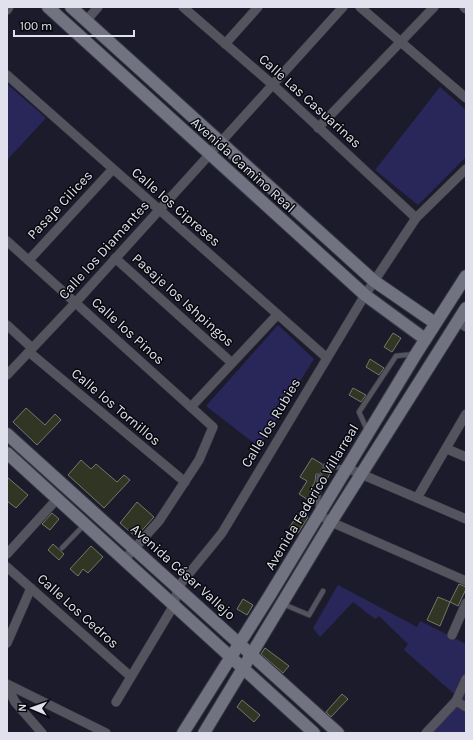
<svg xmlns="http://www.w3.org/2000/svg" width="473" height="740" font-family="Karla,sans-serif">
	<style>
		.green { fill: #292759 }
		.building { fill: #313624; stroke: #747965 }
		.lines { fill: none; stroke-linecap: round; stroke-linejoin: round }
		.lane-casing { stroke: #373746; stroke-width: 6 }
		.street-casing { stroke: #373746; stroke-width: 10 }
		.secondary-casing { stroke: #373746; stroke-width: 14 }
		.lane { stroke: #53545d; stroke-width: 4.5 }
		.street { stroke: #53545d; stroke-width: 9 }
		.secondary { stroke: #727381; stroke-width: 12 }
		.labels { text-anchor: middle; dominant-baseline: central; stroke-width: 3; stroke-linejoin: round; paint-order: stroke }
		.street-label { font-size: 14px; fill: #e0e1ec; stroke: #07070d }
	</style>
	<rect width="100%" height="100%" fill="#1b1b2b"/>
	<g class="green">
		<path d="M7,84L46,118L7,160Z"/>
		<path d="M440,87L466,110V157L418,205L375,170Z"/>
		<path d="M278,325L314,359L259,447L206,406Z"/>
		<path d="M338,585L417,627L420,621L466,644V733H429L460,699L404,650L408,644L379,616L375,619L353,602L320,637L313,628Z"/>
	</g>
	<g class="building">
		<path d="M393,333L401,338L392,352L384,347Z"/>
		<path d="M370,359L384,368L379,375L366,367Z"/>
		<path d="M353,388L366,395L361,402L349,395Z"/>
		<path d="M26,408L45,425L55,414L61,420L37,445L13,422Z"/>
		<path d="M312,458L322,464L323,469L332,470L326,481L323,478L321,473L316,474L315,482L310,491L315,494L314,504L299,494L307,481L300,477Z"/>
		<path d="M81,460L91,469L96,464L117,482L124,475L130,480L104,508L68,475Z"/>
		<path d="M7,477L28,495L16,508L7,501Z"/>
		<path d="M137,502L154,517L136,537L120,523Z"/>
		<path d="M300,511L308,517L298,533L289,528Z"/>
		<path d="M52,513L59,519L50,530L42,524Z"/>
		<path d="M53,544L64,554L59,560L48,550Z"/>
		<path d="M91,546L103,557L88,573L83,569L78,576L70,569Z"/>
		<path d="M459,584L466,587V589L458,606L450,602Z"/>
		<path d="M438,597L450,602L440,626L427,620Z"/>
		<path d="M243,599L253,605L247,615L237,609Z"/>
		<path d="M265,648L289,666L283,673L261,654Z"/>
		<path d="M342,694L348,699L331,717L326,712Z"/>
		<path d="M242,700L260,715L254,722L237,707Z"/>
	</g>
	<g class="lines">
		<defs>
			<g id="lane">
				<path d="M368,432L359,412L396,356L414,354"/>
				<path d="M325,466L346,468"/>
				<path d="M318,508L319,476"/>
				<path d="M62,548L84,525"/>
				<path d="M283,604L309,615L323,591"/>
			</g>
			<g id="street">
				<path d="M183,7L273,85L416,218"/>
				<path d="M360,7L466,98"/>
				<path d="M464,7L466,9"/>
				<path d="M7,10L9,7"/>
				<path d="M86,21L98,7"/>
				<path d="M225,44L258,7"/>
				<path d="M7,75L327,358"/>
				<path d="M318,128L434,7"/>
				<path d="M7,241L213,427L199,460L159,521L124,560"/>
				<path d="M115,258L232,363"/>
				<path d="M29,260L112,170"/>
				<path d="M458,322L466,327"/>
				<path d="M7,325L32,348"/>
				<path d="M29,352L185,482"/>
				<path d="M7,375L76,302L343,7"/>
				<path d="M191,407L277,315"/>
				<path d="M447,449L466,457"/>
				<path d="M347,468L466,519"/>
				<path d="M417,498L466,414"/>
				<path d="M318,514L331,522L466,581"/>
				<path d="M7,554L57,499"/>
				<path d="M7,567L130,676"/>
				<path d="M452,635L466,603"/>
				<path d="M7,643L31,588"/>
				<path d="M7,684L106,733"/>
				<path d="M7,686L15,702L42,733"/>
				<path d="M456,701L466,707"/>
				<path d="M116,702L174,605L178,587L222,533L365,295L416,218L466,169"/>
				<path d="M426,733L456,701L466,679"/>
			</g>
			<g id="secondary">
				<path d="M48,7L365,295L425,339"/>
				<path d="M71,7L374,281L435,323"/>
				<path d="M7,434L338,733"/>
				<path d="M7,453L314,733"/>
				<path d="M183,733L270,595L416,354L466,276"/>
				<path d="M204,733L331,522L466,308"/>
			</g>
		</defs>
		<use href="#lane" class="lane-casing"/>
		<use href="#street" class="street-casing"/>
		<use href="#secondary" class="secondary-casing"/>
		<use href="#lane" class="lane"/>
		<use href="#street" class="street"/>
		<use href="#secondary" class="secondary"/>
	</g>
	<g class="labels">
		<g class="street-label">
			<text transform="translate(310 101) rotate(42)">Calle Las Casuarinas</text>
			<text transform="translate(243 165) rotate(42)">Avenida Camino Real</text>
			<text transform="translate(60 205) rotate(-47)">Pasaje Cilices</text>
			<text transform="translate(176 207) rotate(41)">Calle los Cipreses</text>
			<text transform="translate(104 250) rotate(-48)">Calle los Diamantes</text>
			<text transform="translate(183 300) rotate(42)">Pasaje los Ishpingos</text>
			<text transform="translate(128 331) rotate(42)">Calle los Pinos</text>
			<text transform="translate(116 407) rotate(40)">Calle los Tornillos</text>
			<text transform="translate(271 423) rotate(-59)">Calle los Rubies</text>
			<text transform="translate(312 497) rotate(-59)">Avenida Federico Villarreal</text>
			<text transform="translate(183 572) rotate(42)">Avenida César Vallejo</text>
			<text transform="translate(78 611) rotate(42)">Calle Los Cedros</text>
		</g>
	</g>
	<rect width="473" height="740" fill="none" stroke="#e0e1ec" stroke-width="16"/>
	<g transform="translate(32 708) rotate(272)" stroke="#07070d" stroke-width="3" paint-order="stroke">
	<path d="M0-3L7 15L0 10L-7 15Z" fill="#e0e1ec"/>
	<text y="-6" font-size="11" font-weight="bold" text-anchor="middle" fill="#e0e1ec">N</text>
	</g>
	<path d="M14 30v6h120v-6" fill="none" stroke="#e0e1ec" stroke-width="2"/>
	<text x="20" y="30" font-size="12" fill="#e0e1ec" stroke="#07070d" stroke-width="3" paint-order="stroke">100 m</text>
</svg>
